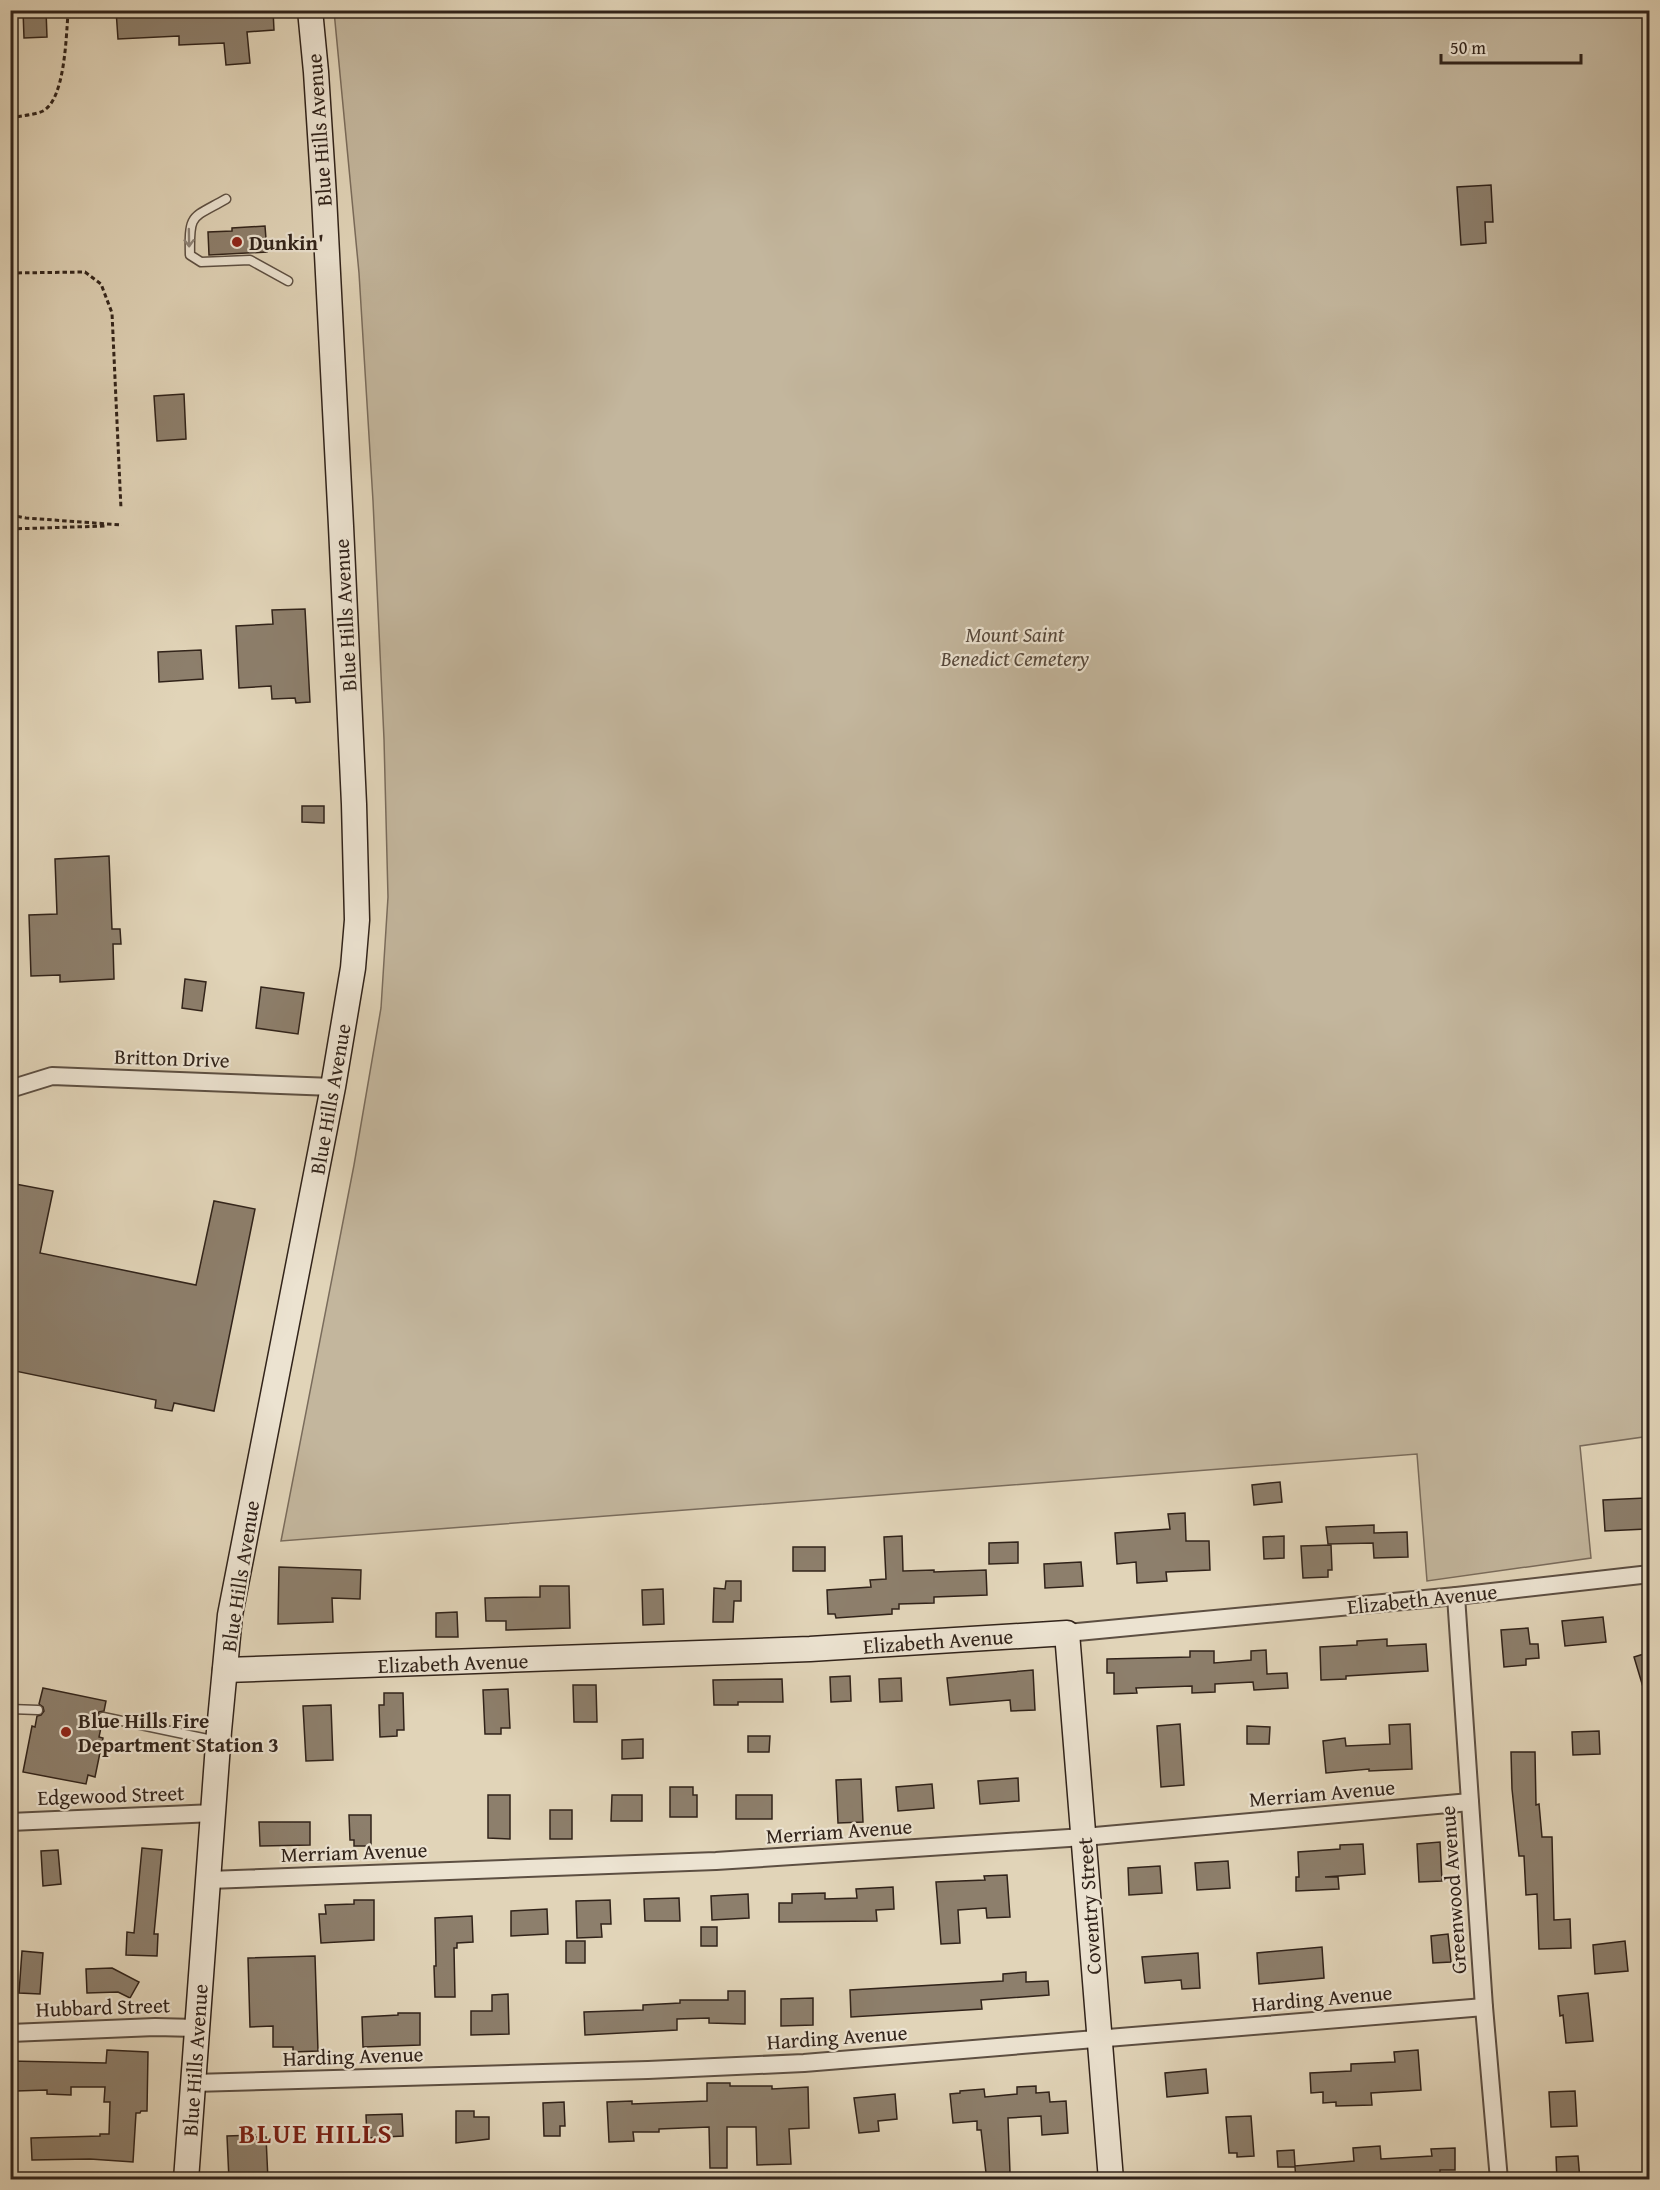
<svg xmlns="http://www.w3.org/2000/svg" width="1660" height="2190" font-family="'Gentium Book Plus',serif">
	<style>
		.green { fill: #c3b69d; stroke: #7a6c5c; stroke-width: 1.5 }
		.building { fill: #8d7f6c; stroke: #31231a; stroke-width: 1.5 }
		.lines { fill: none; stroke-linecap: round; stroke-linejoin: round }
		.lane-casing { stroke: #5d4f42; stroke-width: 11 }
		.street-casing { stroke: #5d4f42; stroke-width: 20 }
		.secondary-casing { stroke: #31231a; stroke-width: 27 }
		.path { stroke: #31231a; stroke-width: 3; stroke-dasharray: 4.5 3; stroke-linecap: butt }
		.lane { stroke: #ece3d1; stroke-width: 8 }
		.street { stroke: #ece3d1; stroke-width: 16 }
		.secondary { stroke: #ece3d1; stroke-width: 24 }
		.oneway { stroke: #8e8376 }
		.poi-dot { fill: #8f2418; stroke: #ece3d1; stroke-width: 2 }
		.labels { text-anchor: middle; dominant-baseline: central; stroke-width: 4.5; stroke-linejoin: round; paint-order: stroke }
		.street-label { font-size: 21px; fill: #31231a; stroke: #ece3d1 }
		.poi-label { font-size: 21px; font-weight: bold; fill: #31231a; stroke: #ece3d1; text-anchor: start }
		.park-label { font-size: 21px; font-style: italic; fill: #56483b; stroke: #ece3d1 }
		.district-label { font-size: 27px; font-weight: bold; letter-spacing: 1.5px; fill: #7a1f14; stroke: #ece3d1 }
	</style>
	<rect width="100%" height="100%" fill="#e1d4b8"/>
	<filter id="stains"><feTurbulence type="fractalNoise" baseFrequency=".00333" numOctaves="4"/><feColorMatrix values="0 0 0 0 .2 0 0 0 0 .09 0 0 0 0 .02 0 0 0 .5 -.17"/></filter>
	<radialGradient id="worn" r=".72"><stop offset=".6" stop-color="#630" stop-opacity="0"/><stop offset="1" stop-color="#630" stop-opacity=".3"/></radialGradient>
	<path class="green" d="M334,11H1649L1650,1436L1580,1446L1591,1558L1427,1581L1417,1454L281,1541L354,1165L381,1008L388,897L384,739L373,501L359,273Z"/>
	<g class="building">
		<path d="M23,10H46L47,37L24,38Z"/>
		<path d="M116,10H210V14L273,10L274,30L247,32L250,63L226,65L224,43L179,45V36L118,39Z"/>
		<path d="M1491,185L1493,222H1485L1486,243L1461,245L1457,187Z"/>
		<path d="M265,226L267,252L209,255L208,232L232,231V228Z"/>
		<path d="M184,394L186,439L157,441L154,396Z"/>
		<path d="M305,609L310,702L296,703L295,698L272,699L271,686L239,688L236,626L273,624L272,610Z"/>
		<path d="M201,650L203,679L159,682L158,652Z"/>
		<path d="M302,806H324V823L302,822Z"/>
		<path d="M109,856L112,929H120L121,944H113L114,979L60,982V975L31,976L29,915L57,914L55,859Z"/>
		<path d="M185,979L206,982L202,1011L182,1008Z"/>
		<path d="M261,987L304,993L298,1034L256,1028Z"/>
		<path d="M10,1183L53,1191L40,1253L196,1285L214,1201L255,1209L214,1411L174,1403L172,1411L155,1408L156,1400L10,1370Z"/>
		<path d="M1280,1482L1282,1502L1254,1505L1252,1485Z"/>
		<path d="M1645,1498L1646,1529L1605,1531L1603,1500Z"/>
		<path d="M1185,1513L1186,1541H1209L1210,1570L1166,1572L1167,1581L1137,1583L1136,1562L1117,1564L1115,1533L1170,1529L1168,1514Z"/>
		<path d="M1374,1525V1533L1407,1532L1408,1557L1374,1558L1373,1543L1328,1544L1326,1527Z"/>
		<path d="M902,1536L903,1571L934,1570V1572L986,1570L987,1595L934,1597V1603L899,1604V1609H892V1614L836,1618L835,1614H828L827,1590L871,1587L870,1580L886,1579L884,1537Z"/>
		<path d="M1284,1536V1558L1264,1559L1263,1537Z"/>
		<path d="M1018,1542V1563L989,1564V1543Z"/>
		<path d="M1331,1545L1332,1570H1328V1577L1303,1578L1301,1546Z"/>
		<rect x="793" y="1547" width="32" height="24"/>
		<path d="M1081,1562L1083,1586L1045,1588L1044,1564Z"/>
		<path d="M279,1567L361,1570L360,1599L332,1598L333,1622L278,1624Z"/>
		<path d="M726,1581H741V1601H734L733,1622H713L714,1588L725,1589Z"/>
		<path d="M540,1586H569L570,1628L506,1630V1621H486L485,1598L540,1597Z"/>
		<path d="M663,1589L664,1624L643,1625L642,1590Z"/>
		<path d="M457,1612L458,1637H436V1613Z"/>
		<path d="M1603,1617L1606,1642L1565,1646L1562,1621Z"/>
		<path d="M1528,1628L1530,1644H1538L1539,1658L1526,1659V1665L1504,1667L1501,1630Z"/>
		<path d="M1387,1639V1646L1426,1644L1428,1671L1346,1676V1679L1321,1680L1320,1647L1357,1645V1641Z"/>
		<path d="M1266,1650L1267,1674L1287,1673L1288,1688L1254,1690L1253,1682L1215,1684V1692L1192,1693V1686L1136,1688L1137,1693L1114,1694V1673H1107V1659L1190,1657V1651H1214V1663L1251,1660V1651Z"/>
		<path d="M1650,1652V1697H1646L1634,1657Z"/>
		<path d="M1033,1670L1035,1710L1011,1711L1010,1700L950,1705L947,1678Z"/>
		<path d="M850,1676L851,1701L831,1702L830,1677Z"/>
		<path d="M901,1678L902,1701L880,1702L879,1679Z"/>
		<path d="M782,1679L783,1702H738V1705H714L713,1680Z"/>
		<path d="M573,1685H596L597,1722H574Z"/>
		<path d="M43,1688L106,1701L104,1711L99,1712L97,1716L98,1721L102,1723L99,1737L103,1738L95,1777L88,1775L86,1784L23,1772L32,1726L35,1727L37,1716L41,1715L44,1711L43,1707L39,1704Z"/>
		<path d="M508,1689L510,1728H501V1734H485L483,1690Z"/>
		<path d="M384,1693H403L404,1730H397V1736L380,1737L379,1705H384Z"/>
		<path d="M331,1705L333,1760L306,1761L303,1706Z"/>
		<path d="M1180,1724L1184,1785L1161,1787L1157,1726Z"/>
		<path d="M1410,1724L1412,1769L1369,1771V1769L1326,1773L1323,1741L1345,1738L1346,1746L1390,1744L1389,1725Z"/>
		<path d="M1247,1726L1270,1727L1269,1744H1247Z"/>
		<path d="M1599,1731L1600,1754L1573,1755L1572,1732Z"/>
		<path d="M748,1736H770L769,1752H748Z"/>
		<path d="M643,1739V1758L622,1759V1740Z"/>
		<path d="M1511,1752H1535L1536,1805L1539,1804L1542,1837H1552L1554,1920L1570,1919L1571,1948L1539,1949L1537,1894L1526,1895L1524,1856H1519L1512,1789Z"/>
		<path d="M1018,1778L1019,1801L980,1804L978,1781Z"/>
		<path d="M861,1779L863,1822L838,1823L836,1780Z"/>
		<path d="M932,1784L934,1808L898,1811L896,1787Z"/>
		<path d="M670,1787H693V1795H697V1817H670Z"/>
		<path d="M488,1795H510V1839L488,1838Z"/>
		<path d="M612,1795H642V1821H611Z"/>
		<rect x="736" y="1795" width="36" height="24"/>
		<rect x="550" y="1810" width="22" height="29"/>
		<path d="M349,1815H371V1846H354V1840H350Z"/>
		<path d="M259,1822H310V1845L260,1846Z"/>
		<path d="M1440,1842L1442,1881L1419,1882L1417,1844Z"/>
		<path d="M1363,1844L1365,1874L1325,1877H1338L1339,1889L1296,1891V1877H1299L1298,1852L1340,1849V1845Z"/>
		<path d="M142,1848L162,1850L154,1934H158L157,1956L126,1955L127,1932L134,1933Z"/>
		<path d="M58,1850L61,1884L43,1886L41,1851Z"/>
		<path d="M1228,1861L1230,1888L1197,1890L1195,1863Z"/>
		<path d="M1160,1866L1162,1893L1129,1895L1128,1868Z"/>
		<path d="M1007,1875L1010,1917L987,1918L986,1908L958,1910L960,1943L941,1944L936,1882L985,1880L984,1876Z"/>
		<path d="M893,1887L894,1909L876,1910L877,1921L779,1922V1903H792V1894L825,1893V1899L857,1898L856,1889Z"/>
		<path d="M748,1894L749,1918L712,1920L711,1896Z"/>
		<path d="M679,1898L680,1921H645L644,1899Z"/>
		<path d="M354,1900H374V1940L321,1943L319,1914H326L325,1905L354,1904Z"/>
		<path d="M610,1900L611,1924H601L602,1937L577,1938L576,1901Z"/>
		<path d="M547,1909L548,1934L511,1936V1911Z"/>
		<path d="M472,1916L473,1942L457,1943V1948H454L455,1997H435L434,1966H436L435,1918Z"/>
		<rect x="701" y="1927" width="16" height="19"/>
		<path d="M1448,1934L1451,1962L1433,1963L1431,1936Z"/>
		<rect x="566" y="1941" width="19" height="22"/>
		<path d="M1625,1941L1628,1971L1595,1974L1593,1945Z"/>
		<path d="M1322,1947L1324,1978L1259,1984L1257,1953Z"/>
		<path d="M22,1951L43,1953L40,1994L19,1993Z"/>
		<path d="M1198,1953L1200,1988L1182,1989L1181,1980L1145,1983L1142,1957Z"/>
		<path d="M315,1956L318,2051L293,2052V2047H273V2026L250,2027L248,1958Z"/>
		<path d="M112,1968L139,1982L130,1998L118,1992L87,1993L86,1969Z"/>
		<path d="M1026,1972V1982L1048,1981L1049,1995L981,2000L982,2009L851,2017L850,1990L1003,1981V1974Z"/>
		<path d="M728,1991H745V2024L709,2023V2018L677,2019V2030L585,2035L584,2012L643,2010V2005L680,2003V2000H728Z"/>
		<path d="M1588,1993L1593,2041L1566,2043L1563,2015L1560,2016L1558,1996Z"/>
		<path d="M508,1994L509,2034L471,2035V2011H492V1995Z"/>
		<path d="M813,1998V2025L781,2026V1999Z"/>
		<path d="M398,2013H420V2045L363,2047L362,2017L398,2015Z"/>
		<path d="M107,2050L148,2052L147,2111H141L140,2113H136L133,2162L90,2159L32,2160L31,2138L100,2136V2134H109L110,2102H104L105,2087H71V2095L47,2094V2090L16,2091V2084H10V2061L106,2063Z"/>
		<path d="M1418,2050L1421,2090L1371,2093L1372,2105L1336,2106V2102L1323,2103V2092L1311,2093L1310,2073L1351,2071V2064L1395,2062L1394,2052Z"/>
		<path d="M1206,2069L1208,2093L1167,2097L1165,2073Z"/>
		<path d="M707,2083H730V2086H772V2089L808,2087L809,2128L789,2129L791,2164L757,2165L756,2127H727V2168H710L709,2127L659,2129V2132H633L634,2141L609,2142L607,2102L632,2101V2104L707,2101Z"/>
		<path d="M1036,2086V2093L1049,2092L1050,2102L1066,2101L1068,2133L1042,2135L1041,2116L1008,2118L1010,2173H986L981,2130H977V2121L953,2123L950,2094L960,2093V2091L984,2089L985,2097L1017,2094V2087Z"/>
		<path d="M1575,2091L1577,2126L1551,2127L1549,2092Z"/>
		<path d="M895,2094L897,2119L878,2121L879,2131L859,2133L854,2098Z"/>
		<path d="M564,2102L565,2126H560V2136H544L543,2103Z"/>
		<path d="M456,2111H474V2117H489V2139L456,2143Z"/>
		<path d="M402,2114L403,2136L367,2138L366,2115Z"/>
		<path d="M1251,2116L1254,2156L1237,2157V2153H1229L1226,2117Z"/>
		<path d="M255,2135V2137H266L268,2180H229L227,2136Z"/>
		<path d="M1380,2146L1381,2159L1432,2156L1431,2149L1455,2148V2170H1440V2174H1433V2177L1381,2180H1296L1295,2167H1278L1277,2151L1294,2150L1295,2166L1354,2161L1353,2148Z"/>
		<path d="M1578,2156L1580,2180H1557L1556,2157Z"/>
	</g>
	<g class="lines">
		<defs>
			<g id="lane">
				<path d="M226,199C191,219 189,213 190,255L201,262L250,260L288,281"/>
				<path d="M10,1709L38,1710"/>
				<path d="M103,1717L217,1741"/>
			</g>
			<g id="street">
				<path d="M10,1089L52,1076L333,1087"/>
				<path d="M1456,1596L1484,2007L1499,2180"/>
				<path d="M1067,1633L1456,1596L1650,1574"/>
				<path d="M10,1822L214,1813"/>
				<path d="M209,1880L716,1861L1084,1837L1470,1802"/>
				<path d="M10,2033L155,2027L197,2028"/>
				<path d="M193,2083L648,2070L804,2063L1484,2007"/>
			</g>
			<g id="secondary">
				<path d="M225,1670L810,1649L1067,1633L1111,2180"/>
				<path d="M186,2180L219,1731L230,1615L333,1087L353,968L357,920L354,804L341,526L324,196L316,72L310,10"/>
			</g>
		</defs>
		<use href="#lane" class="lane-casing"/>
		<use href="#street" class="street-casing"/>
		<use href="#secondary" class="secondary-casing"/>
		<g class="path">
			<path d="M10,118C20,116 34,115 43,111C65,99 66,37 68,14"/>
			<path d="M10,273L85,272L101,284L112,313L121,509"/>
			<path d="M10,515L26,518L122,525"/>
			<path d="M10,529L105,526"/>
		</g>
		<use href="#lane" class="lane"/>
		<use href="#street" class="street"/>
		<use href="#secondary" class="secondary"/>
	</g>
	<defs><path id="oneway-shaft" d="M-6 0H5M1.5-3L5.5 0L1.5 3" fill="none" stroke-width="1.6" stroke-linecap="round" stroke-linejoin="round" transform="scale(1.5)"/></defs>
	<use class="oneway" href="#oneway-shaft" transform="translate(189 238) rotate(89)"/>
	<g class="poi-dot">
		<circle cx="237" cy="242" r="6"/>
		<circle cx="66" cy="1732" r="6"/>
	</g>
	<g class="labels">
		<g class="street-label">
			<text transform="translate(319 130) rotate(-94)">Blue Hills Avenue</text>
			<text transform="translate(345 615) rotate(-93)">Blue Hills Avenue</text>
			<text transform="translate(172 1058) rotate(2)">Britton Drive</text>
			<text transform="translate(330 1099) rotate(-80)">Blue Hills Avenue</text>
			<text transform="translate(240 1576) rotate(-81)">Blue Hills Avenue</text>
			<text transform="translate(1422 1599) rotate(-6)">Elizabeth Avenue</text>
			<text transform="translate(938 1641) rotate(-4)">Elizabeth Avenue</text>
			<text transform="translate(453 1663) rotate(-2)">Elizabeth Avenue</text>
			<text transform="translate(1322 1793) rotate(-5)">Merriam Avenue</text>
			<text transform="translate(111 1795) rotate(-2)">Edgewood Street</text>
			<text transform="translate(839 1831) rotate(-4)">Merriam Avenue</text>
			<text transform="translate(354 1852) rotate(-2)">Merriam Avenue</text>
			<text transform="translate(1453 1890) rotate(-94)">Greenwood Avenue</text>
			<text transform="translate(1089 1906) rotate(-94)">Coventry Street</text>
			<text transform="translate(1322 1998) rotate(-5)">Harding Avenue</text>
			<text transform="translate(103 2007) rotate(-2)">Hubbard Street</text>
			<text transform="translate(837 2037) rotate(-4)">Harding Avenue</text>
			<text transform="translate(353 2056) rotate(-2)">Harding Avenue</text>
			<text transform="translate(195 2060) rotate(-86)">Blue Hills Avenue</text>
		</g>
		<g class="poi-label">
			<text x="249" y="242">Dunkin'</text>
			<text x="78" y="1720">Blue Hills Fire<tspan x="78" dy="24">Department Station 3</tspan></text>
		</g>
		<g class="park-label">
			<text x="1015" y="634">Mount Saint<tspan x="1015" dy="24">Benedict Cemetery</tspan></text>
		</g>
		<g class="district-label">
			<text x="316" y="2133">BLUE HILLS</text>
		</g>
	</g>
	<rect width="1660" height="2190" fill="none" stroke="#e1d4b8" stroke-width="36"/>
	<rect x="12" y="12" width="1636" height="2166" fill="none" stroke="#31231a" stroke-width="3"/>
	<rect x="18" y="18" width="1624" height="2154" fill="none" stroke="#31231a" stroke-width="1.5"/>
	<path d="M1441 54v9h140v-9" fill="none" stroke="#31231a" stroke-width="3"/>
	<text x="1450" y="54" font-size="18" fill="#31231a" stroke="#ece3d1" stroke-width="4.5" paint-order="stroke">50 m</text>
	<rect width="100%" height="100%" filter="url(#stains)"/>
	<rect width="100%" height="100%" fill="url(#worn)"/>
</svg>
